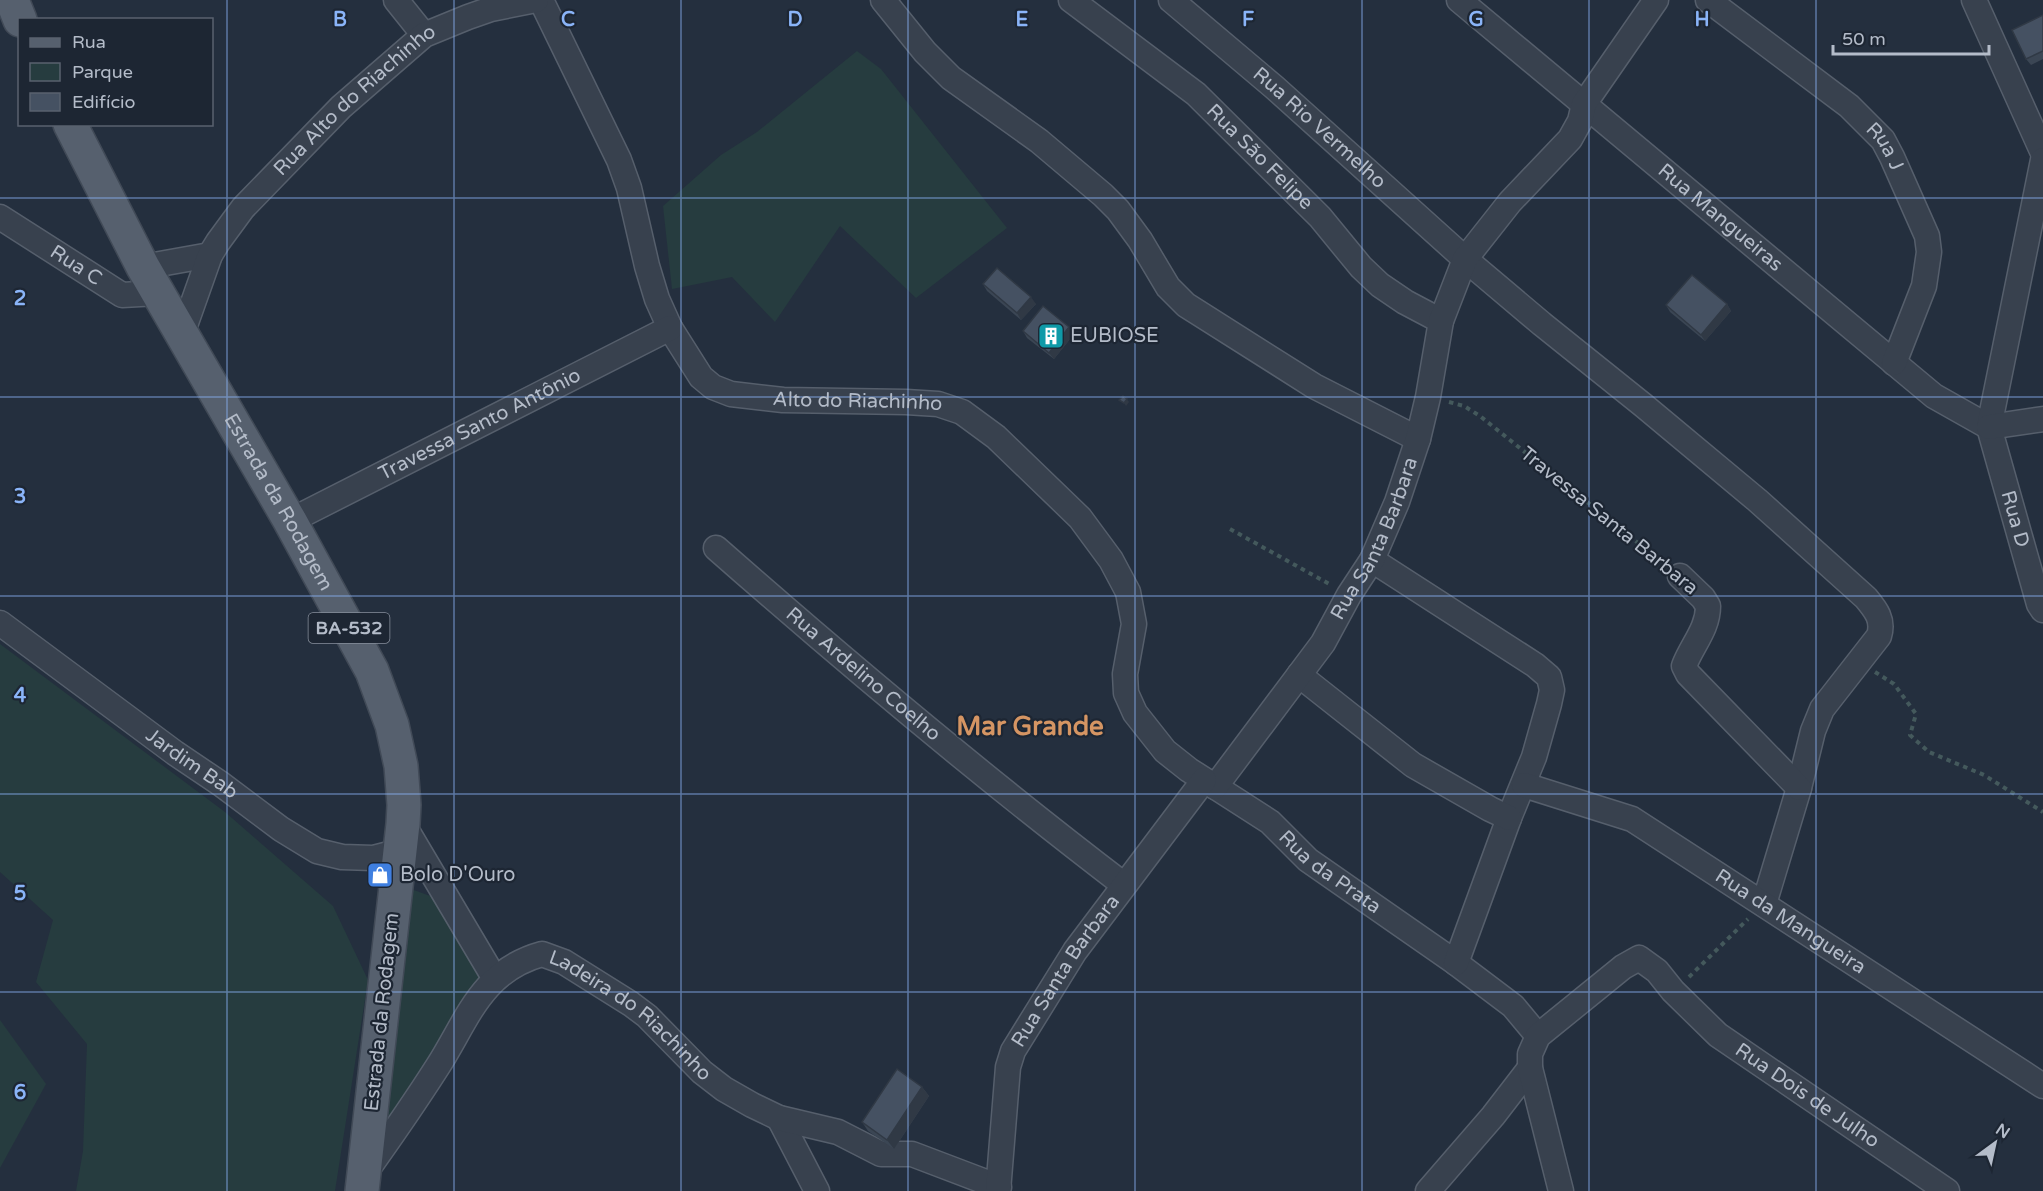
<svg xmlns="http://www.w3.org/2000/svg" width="2043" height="1191" font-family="'Varela Round',sans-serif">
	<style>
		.green { fill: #263c3f }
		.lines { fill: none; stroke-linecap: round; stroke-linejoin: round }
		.street-casing { stroke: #565f6c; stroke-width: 27 }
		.primary-casing { stroke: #414a57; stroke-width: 36 }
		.path { stroke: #44595c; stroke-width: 4; stroke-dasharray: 4.5 4.5; stroke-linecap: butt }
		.street { stroke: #38414e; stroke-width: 24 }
		.primary { stroke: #56606e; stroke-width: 33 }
		.wall { fill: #3b4654 }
		.shaded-wall { fill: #303945 }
		.building { fill: #455162; stroke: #303945; stroke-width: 1.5 }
		.grid { fill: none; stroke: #8ab4f8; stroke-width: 1.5; stroke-opacity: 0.55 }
		.labels { text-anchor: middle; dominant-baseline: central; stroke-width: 4.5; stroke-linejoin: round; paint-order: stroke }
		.shield { fill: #1d2633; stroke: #878f9c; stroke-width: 1.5 }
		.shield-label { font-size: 18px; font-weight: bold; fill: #b4bcc9 }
		.street-label { font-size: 20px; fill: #b4bcc9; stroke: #1d2633 }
		.poi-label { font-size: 20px; fill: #b4bcc9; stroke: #1d2633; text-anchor: start }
		.district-label { font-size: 26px; font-weight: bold; fill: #d59563; stroke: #1d2633 }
		.grid-label { font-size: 20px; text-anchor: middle; font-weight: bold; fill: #8ab4f8; stroke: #1d2633; stroke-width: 4.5; stroke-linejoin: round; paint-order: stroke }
	</style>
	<rect width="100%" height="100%" fill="#242f3e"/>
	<g class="green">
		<path d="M857,51L881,69L1007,228L916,298L840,226L775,322L732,277L672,289L663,206L721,155L757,132Z"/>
		<path d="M0,644L225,812L333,906L368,980L335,1191H76L83,1151L87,1044L36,982L53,920L0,872Z"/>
		<path d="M411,889L433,897L486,971L395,1119L384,1114Z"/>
		<path d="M0,1020L46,1084L0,1168Z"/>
	</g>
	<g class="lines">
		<defs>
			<g id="street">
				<path d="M396,0L424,35"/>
				<path id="s1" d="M541,0L619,160L629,188L647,266L657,299L670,328L701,377L713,387L731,394L783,400L906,402L938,404L962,412L996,437L1080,518L1111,560L1128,592L1134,624L1125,674L1126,693L1135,713L1165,751L1189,770L1270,822L1308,860L1456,963L1513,1006L1538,1036"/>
				<path d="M883,0L925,52L951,78L1039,141L1103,195L1118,210L1140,240L1168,287L1186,305L1314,386L1418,439"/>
				<path id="s2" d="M1071,0L1196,94L1320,217L1361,267L1380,285L1405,302L1441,321"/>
				<path id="s3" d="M1171,0L1274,87L1465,259L1542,324L1643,405L1757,500L1866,598C1876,610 1884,620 1879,636L1822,709L1813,731L1799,788L1764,904"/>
				<path id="s4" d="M1459,0L1934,396L1989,427"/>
				<path id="s5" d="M1708,0L1849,106L1883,140L1892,157L1927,236L1929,252L1924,286L1894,363"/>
				<path d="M1974,0L2043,153"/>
				<path id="s6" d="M2043,160L1989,427L2039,604L2043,610"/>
				<path id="s7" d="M0,217L122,295L158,293"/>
				<path d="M143,267L210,255"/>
				<path id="s8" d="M182,334L210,255L218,242L243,208L341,107L424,35L468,17L491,9L536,0"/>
				<path d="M1989,427L2043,419"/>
				<path id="s9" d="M290,521L670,328"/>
				<path id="s10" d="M716,548C849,665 984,778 1124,885"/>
				<path d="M1372,560L1535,665L1549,677L1552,690L1549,704L1534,757L1509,818L1456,963"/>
				<path d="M1680,576L1703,598L1708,606C1708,629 1692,645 1684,666L1688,674L1799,788"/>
				<path id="s11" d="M0,623L175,753L221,784L281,829L317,851L342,857L373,858L400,851"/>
				<path d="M1299,675L1413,765L1490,809L1509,818"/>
				<path id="s12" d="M1524,785L1632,819L2043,1086"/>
				<path id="s13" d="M1215,787L1323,643L1349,595L1372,560L1397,502L1418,439L1428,397L1441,321L1465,259L1510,202L1570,139L1580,121L1584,104L1656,0"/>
				<path d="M403,824L495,979"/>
				<path d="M779,1118L817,1191"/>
				<path id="s14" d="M365,1173C390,1138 415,1102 438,1066C468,1019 481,971 542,954L564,962L631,1004L647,1016L702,1072L724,1089L752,1105L779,1118L838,1132L881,1154H912L999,1187"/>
				<path id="s15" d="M998,1191L1008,1067L1013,1051L1075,951L1204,780"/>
				<path d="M1428,1191L1493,1116L1530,1068"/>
				<path id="s16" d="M1561,1191L1530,1068V1054L1538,1036L1623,967L1639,958L1657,971L1673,991L1718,1035L1947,1191"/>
			</g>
			<g id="primary">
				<path d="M12,0L20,20"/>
				<path id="s17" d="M70,124L143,267L290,521L372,671L392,725L401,766L404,805L403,824L362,1191"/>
			</g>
		</defs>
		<use href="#street" class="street-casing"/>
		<use href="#primary" class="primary-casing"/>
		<g class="path">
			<path d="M1449,402L1464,406L1480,416L1663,563"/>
			<path d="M1230,529L1331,585"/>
			<path d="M1875,672L1894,684L1916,714L1910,735L1929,752L1984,775L2043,812"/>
			<path d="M1689,977L1748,919"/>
		</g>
		<use href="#street" class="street"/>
		<use href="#primary" class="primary"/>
	</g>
	<g class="wall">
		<path d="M2043,15V59L2031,65L2026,59Z"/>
		<path d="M983,284L1036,304L1021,320L987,291Z"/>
		<path d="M1727,304L1731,311L1705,341L1670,312L1666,305Z"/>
		<path d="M1023,331L1074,334L1054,359L1027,338Z"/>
		<path d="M922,1087L929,1096L894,1149L868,1131L862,1122Z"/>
	</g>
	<g class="shaded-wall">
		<path d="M1031,297L1036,304L1021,320L1017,313Z"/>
		<path d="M1727,304L1731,311L1705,341L1701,335Z"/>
		<path d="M1069,327L1074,334L1054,359L1049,353Z"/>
		<path d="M1127,399L1129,402L1126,406L1124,403Z"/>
		<path d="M922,1087L929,1096L894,1149L887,1140Z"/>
	</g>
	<g class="building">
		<path d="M2043,15V51L2026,59L2012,30Z"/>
		<path d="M997,268L1031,297L1017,313L983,284Z"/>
		<path d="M1692,275L1727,304L1701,335L1666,305Z"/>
		<path d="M1043,306L1069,327L1049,353L1023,331Z"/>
		<path d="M1123,396L1127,399L1124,403L1119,400Z"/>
		<path d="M897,1069L922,1087L887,1140L862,1122Z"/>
	</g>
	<path class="grid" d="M227,0V1191M454,0V1191M681,0V1191M908,0V1191M1135,0V1191M1362,0V1191M1589,0V1191M1816,0V1191M0,198H2043M0,397H2043M0,596H2043M0,794H2043M0,992H2043"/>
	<defs>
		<symbol id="building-square" viewBox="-11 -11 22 22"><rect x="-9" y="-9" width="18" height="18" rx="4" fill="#0f9aa8" stroke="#1d2633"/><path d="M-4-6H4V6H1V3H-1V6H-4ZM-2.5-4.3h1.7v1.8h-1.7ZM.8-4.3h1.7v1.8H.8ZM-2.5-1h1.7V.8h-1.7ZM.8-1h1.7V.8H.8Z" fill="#fff"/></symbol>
		<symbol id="shop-square" viewBox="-11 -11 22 22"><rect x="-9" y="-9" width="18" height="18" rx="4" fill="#3f7fe0" stroke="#1d2633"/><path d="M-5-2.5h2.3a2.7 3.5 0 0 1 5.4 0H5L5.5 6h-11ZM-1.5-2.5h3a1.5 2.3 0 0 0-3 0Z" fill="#fff"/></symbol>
	</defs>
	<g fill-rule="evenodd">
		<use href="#building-square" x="1036" y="321" width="30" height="30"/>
		<use href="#shop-square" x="365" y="860" width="30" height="30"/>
	</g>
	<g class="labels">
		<rect class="shield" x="308.5" y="613" width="81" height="30" rx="4.5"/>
		<g class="shield-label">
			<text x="349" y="628">BA-532</text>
		</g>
		<g class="street-label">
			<text stroke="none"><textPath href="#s8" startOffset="297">Rua Alto do Riachinho</textPath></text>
			<text stroke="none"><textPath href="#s3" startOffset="196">Rua Rio Vermelho</textPath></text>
			<text stroke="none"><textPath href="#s5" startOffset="231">Rua J</textPath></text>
			<text stroke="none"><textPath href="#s2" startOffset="246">Rua São Felipe</textPath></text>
			<text stroke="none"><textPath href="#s4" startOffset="340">Rua Mangueiras</textPath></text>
			<text stroke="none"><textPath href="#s7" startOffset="90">Rua C</textPath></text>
			<text stroke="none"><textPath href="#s1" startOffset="574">Alto do Riachinho</textPath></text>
			<text stroke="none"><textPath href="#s9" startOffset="213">Travessa Santo Antônio</textPath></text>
			<text stroke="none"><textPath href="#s17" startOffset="432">Estrada da Rodagem</textPath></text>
			<text stroke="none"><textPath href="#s6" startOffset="368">Rua D</textPath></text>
			<text transform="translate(1609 521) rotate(39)">Travessa Santa Barbara</text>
			<text stroke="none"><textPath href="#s13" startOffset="297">Rua Santa Barbara</textPath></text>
			<text stroke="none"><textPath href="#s10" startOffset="194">Rua Ardelino Coelho</textPath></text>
			<text stroke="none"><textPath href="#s11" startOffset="238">Jardim Bab</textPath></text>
			<text stroke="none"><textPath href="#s1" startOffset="1305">Rua da Prata</textPath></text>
			<text stroke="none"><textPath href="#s12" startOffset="302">Rua da Mangueira</textPath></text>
			<text stroke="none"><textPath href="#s15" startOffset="237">Rua Santa Barbara</textPath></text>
			<text transform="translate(382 1012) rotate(-84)">Estrada da Rodagem</text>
			<text stroke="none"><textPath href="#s14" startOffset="396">Ladeira do Riachinho</textPath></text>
			<text stroke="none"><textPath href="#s16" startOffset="507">Rua Dois de Julho</textPath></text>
		</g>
		<g class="poi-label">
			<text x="1070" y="336">EUBIOSE</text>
			<text x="400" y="875">Bolo D'Ouro</text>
		</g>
		<g class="district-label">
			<text x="1030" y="726">Mar Grande</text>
		</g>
	</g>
	<g class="grid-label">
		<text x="340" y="26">B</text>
		<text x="568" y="26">C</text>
		<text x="795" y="26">D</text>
		<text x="1022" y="26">E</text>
		<text x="1248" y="26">F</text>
		<text x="1476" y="26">G</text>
		<text x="1702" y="26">H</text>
		<text x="20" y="305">2</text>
		<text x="20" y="503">3</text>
		<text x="20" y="702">4</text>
		<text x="20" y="900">5</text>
		<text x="20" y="1099">6</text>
	</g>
	<rect x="18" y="18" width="195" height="108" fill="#1d2633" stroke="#59626f" stroke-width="1.5"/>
	<rect x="30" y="38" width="30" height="9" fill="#56606e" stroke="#59626f" stroke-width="1.5"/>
	<text x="72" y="48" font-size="18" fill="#b4bcc9">Rua</text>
	<rect x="30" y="63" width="30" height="18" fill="#263c3f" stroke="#59626f" stroke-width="1.5"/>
	<text x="72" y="78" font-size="18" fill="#b4bcc9">Parque</text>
	<rect x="30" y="93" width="30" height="18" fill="#455162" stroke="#59626f" stroke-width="1.5"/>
	<text x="72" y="108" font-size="18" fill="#b4bcc9">Edifício</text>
	<g transform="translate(1995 1143) rotate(33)" stroke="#1d2633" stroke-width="4.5" paint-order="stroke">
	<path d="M0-4.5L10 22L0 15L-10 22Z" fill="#b4bcc9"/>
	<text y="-9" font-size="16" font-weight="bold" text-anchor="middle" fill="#b4bcc9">N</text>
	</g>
	<path d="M1833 45v9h156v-9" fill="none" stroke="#b4bcc9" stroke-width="3"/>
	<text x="1842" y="45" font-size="18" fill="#b4bcc9" stroke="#1d2633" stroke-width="4.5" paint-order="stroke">50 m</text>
</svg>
